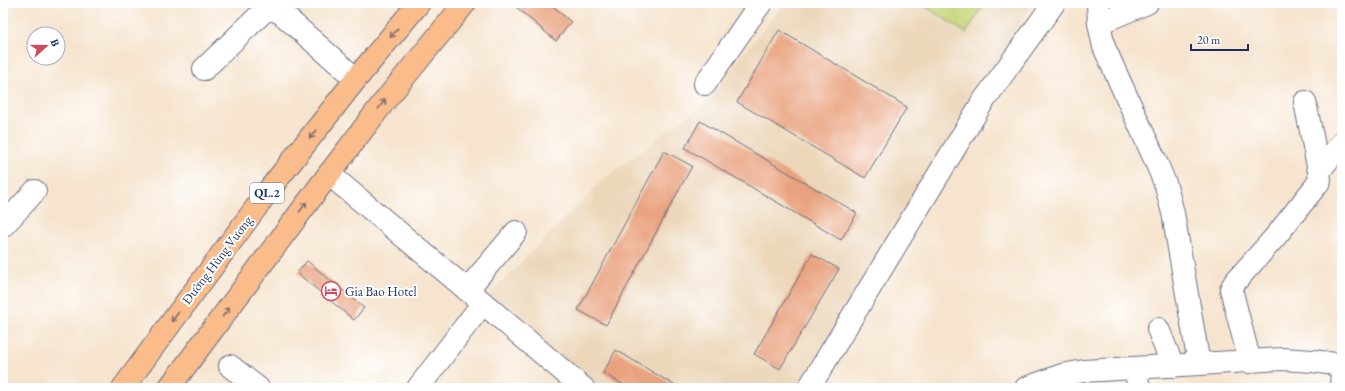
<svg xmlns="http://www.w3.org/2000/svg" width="1345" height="391" font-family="'EB Garamond',serif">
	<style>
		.built { fill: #ecd7ba }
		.green { fill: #c5d476; stroke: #70826a }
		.building { fill: #e9a27e }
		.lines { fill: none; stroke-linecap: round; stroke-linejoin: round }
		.minor-casing { stroke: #686e85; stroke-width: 24 }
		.highway-casing { stroke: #686e85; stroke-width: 24 }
		.minor { stroke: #fff; stroke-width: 22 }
		.highway { stroke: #f9bc8a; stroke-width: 22 }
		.oneway { stroke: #7f6e72 }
		.labels { text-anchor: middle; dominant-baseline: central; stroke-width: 4; stroke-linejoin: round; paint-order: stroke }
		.shield { fill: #fff; stroke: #5f6d8e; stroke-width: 1 }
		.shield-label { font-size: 12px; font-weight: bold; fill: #1b2f5e }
		.street-label { font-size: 13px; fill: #1b2f5e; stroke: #fff }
		.poi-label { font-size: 13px; fill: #1b2f5e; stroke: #fff; text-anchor: start }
	</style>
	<rect width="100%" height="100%" fill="#fff"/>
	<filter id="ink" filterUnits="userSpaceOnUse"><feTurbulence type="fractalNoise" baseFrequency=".025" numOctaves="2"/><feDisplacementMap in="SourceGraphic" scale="8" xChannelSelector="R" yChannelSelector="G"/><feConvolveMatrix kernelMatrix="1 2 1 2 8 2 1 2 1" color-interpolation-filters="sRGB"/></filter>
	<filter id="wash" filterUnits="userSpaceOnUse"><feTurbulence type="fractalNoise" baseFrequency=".012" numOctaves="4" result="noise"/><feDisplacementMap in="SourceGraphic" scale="16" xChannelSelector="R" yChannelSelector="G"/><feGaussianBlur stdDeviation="0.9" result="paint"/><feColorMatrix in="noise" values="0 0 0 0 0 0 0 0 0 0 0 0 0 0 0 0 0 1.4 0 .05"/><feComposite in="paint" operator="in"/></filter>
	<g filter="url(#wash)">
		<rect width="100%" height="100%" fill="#f6e4ce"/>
		<path class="built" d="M785,3H1032L798,388H596L486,298L605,178L704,104Z"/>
		<path class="green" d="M920,3H985L966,33Z"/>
		<g id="blocks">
			<g class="building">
				<path d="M519,3H549L571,22L556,41L516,7Z"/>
				<path d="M779,30L907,107L865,178L737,102Z"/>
				<path d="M700,121L857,213L841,240L685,148Z"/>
				<path d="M664,151L692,166L606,325L578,310Z"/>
				<path d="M812,254L839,269L780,369L754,354Z"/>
				<path d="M307,261L364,308L354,320L297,273Z"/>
				<path d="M616,350L679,388H629L603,373Z"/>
			</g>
		</g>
	</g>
	<g filter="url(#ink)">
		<use href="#blocks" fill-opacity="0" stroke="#686e85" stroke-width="1"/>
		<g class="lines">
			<defs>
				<g id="minor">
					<path d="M1098,3L1099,23L1104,47L1157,164L1166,186L1173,213L1199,364"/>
					<path d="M1099,23L1147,3"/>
					<path d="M204,69L263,12L272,9L281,13L356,79"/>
					<path d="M705,84L748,21L761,3"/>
					<path d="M1319,171L1342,143"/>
					<path d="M329,174L483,303L583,388"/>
					<path d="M3,226L35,191"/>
					<path d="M467,290L516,232"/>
					<path d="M1158,329L1173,366"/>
					<path d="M1250,362L1231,289L1235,282L1276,236L1315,187L1320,180L1319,171L1305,102"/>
					<path d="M230,366L258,388"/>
					<path d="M1135,368L1139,388"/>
					<path d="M418,388L483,303"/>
					<path d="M809,388L982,103L1054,3"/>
					<path d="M1026,388L1062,375L1084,371L1282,359L1313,361L1342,365"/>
					<path d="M1341,388L1342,368"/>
				</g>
				<g id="highway">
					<path d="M123,388L269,190L356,79L419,3"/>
					<path d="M169,388L329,174L383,103L465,3"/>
				</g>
			</defs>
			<use href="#minor" class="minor-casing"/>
			<use href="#highway" class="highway-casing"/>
			<use href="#minor" class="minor"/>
			<use href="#highway" class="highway"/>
		</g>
		<defs><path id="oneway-shaft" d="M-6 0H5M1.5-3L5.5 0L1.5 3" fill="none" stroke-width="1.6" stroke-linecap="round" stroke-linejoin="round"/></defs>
		<g class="oneway">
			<use href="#oneway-shaft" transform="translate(394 33) rotate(130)"/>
			<use href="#oneway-shaft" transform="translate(382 104) rotate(-52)"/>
			<use href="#oneway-shaft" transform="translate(313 134) rotate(128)"/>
			<use href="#oneway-shaft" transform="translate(303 207) rotate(-53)"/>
			<use href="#oneway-shaft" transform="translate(226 312) rotate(-53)"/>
			<use href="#oneway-shaft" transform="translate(175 317) rotate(127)"/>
		</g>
	</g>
	<defs>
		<symbol id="hotel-ring" viewBox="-11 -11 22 22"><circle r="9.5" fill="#fff" stroke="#d1495b" stroke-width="1.5"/><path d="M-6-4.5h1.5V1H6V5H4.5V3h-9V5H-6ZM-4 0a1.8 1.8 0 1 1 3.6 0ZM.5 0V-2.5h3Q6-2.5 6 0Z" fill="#d1495b"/></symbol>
	</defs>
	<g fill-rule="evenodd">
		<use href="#hotel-ring" x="320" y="280" width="22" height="22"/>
	</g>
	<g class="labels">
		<rect class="shield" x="250" y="183" width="34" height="20" rx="3"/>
		<g class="shield-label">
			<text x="267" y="193">QL.2</text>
		</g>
		<g class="street-label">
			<text transform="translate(217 260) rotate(-53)">Đường Hùng Vương</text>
		</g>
		<g class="poi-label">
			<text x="345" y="291">Gia Bao Hotel</text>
		</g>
	</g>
	<rect width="1345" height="391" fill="none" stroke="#fff" stroke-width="16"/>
	<g transform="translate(46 46) rotate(69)"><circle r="19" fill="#ffffff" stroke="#a4acbf"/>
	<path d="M0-3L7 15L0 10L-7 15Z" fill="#d1495b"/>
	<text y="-6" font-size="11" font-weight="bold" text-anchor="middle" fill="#1b2f5e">B</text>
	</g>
	<path d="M1191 44v6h57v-6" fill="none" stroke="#1b2f5e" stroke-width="2"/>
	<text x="1197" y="44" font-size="12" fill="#1b2f5e" stroke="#ffffff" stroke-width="3" paint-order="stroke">20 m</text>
</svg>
